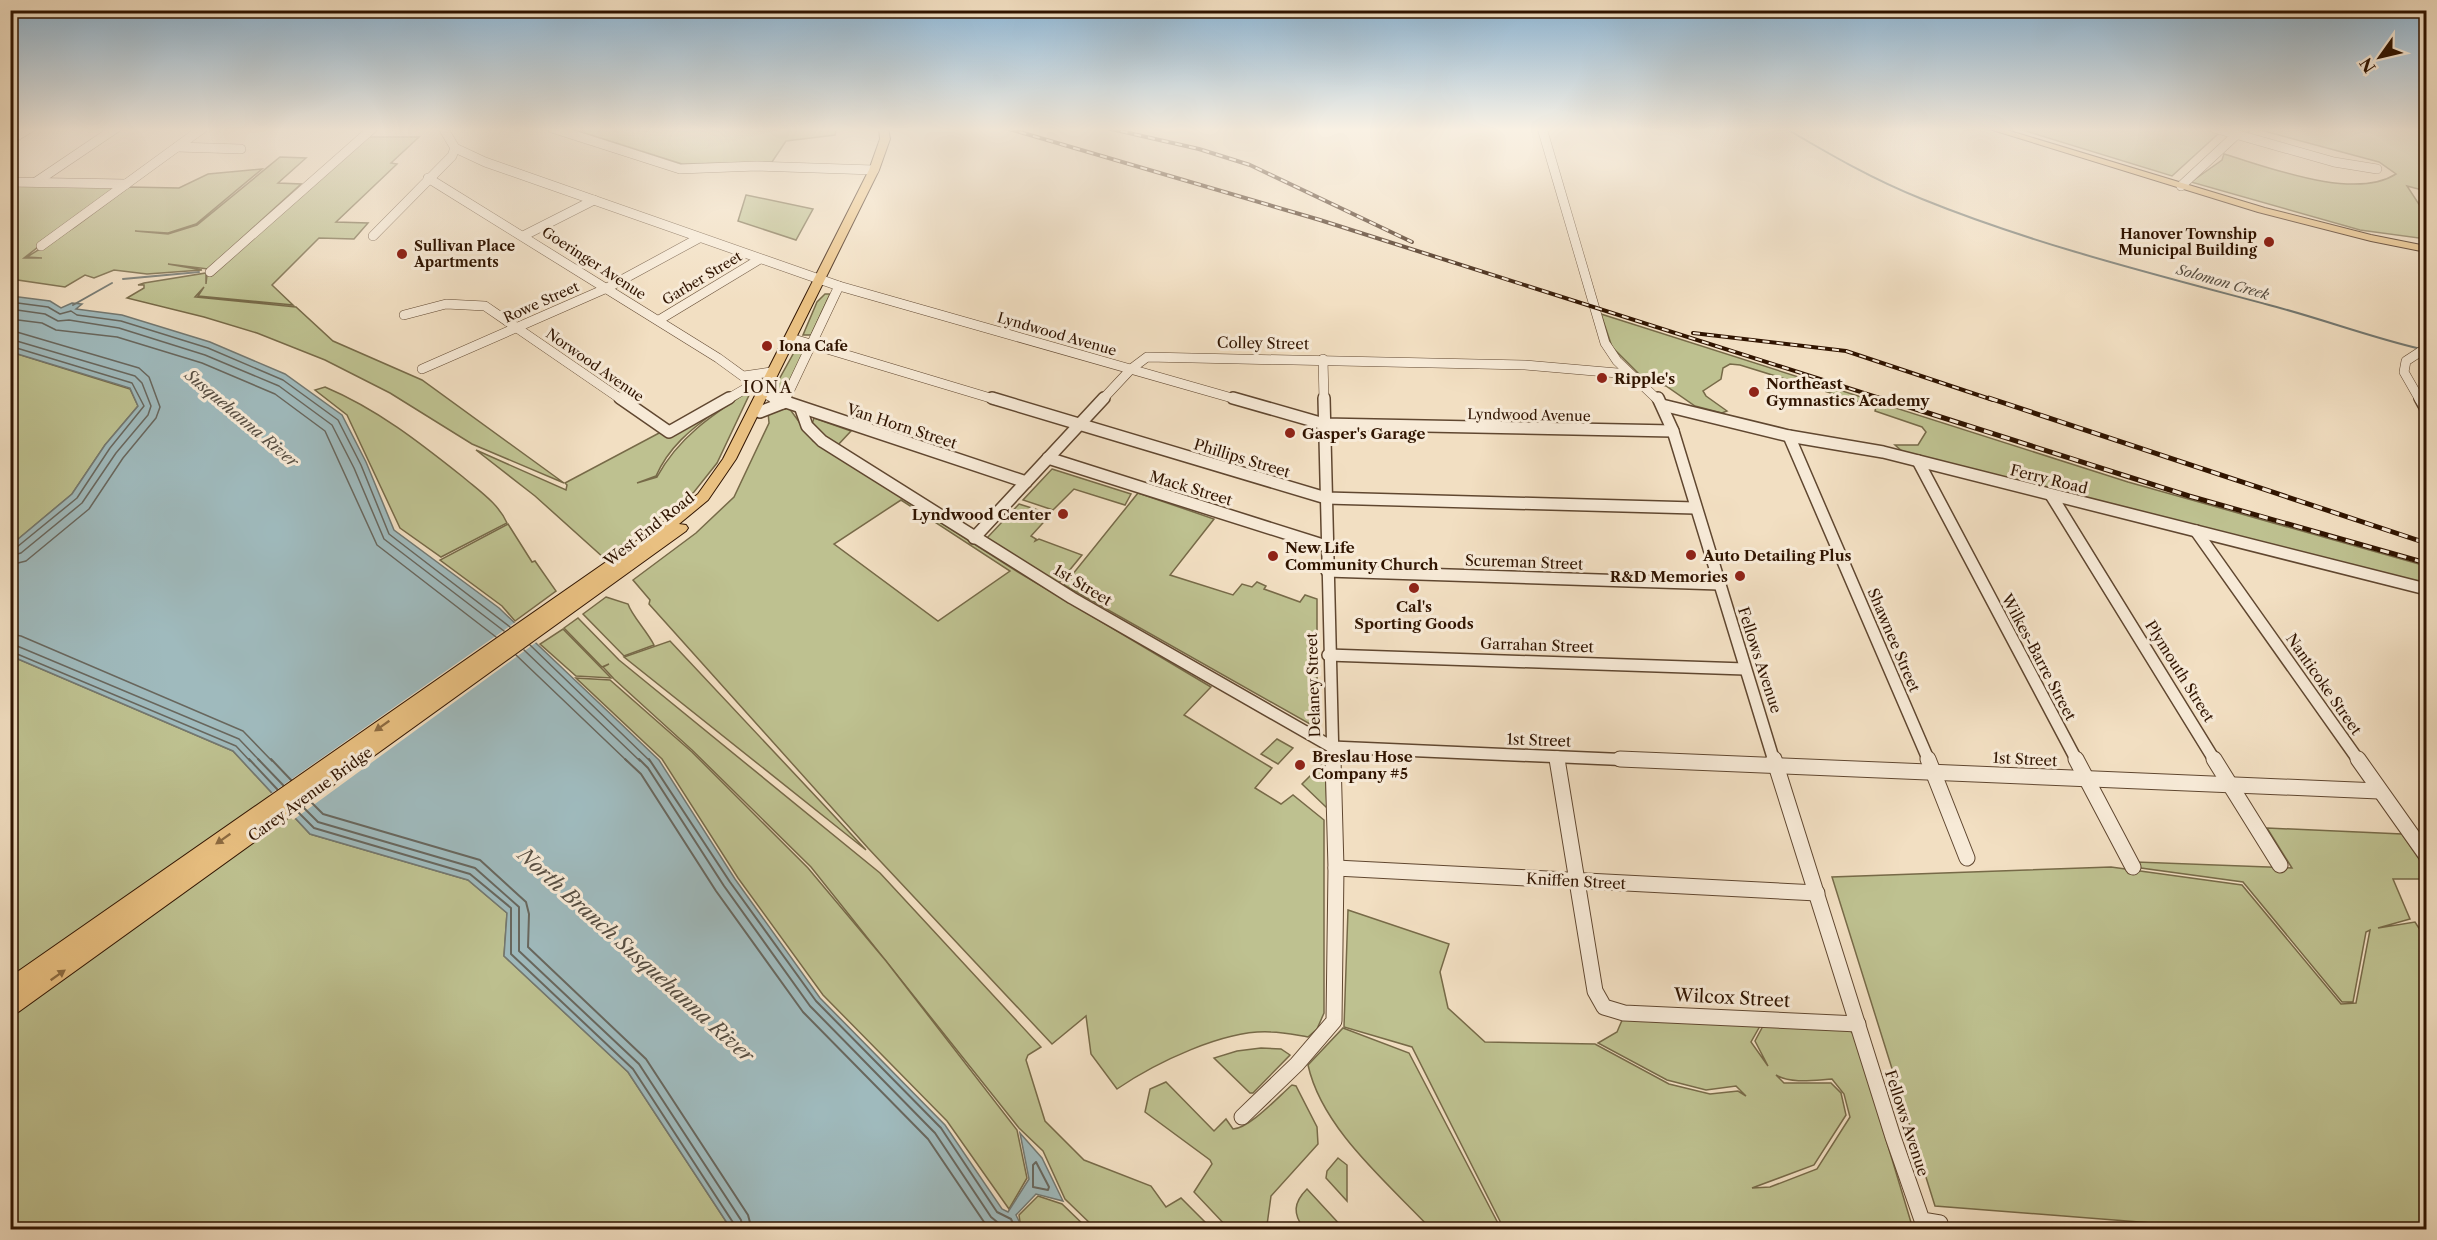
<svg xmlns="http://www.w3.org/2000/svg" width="2437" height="1240" font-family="'Libre Caslon Text',serif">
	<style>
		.green { fill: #bec190; stroke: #776a48; stroke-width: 1.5; fill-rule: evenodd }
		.water { fill: #9fbabd; stroke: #737871; stroke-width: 1.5 }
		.pier { fill: #f2dfc2 }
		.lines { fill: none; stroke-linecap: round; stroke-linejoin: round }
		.shore-far1 { stroke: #68675e; stroke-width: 1.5 }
		.shore { stroke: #68675e; stroke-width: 2 }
		.stream { stroke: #737871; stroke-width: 2 }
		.minor-far2-casing { stroke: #604730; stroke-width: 10 }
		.minor-far1-casing { stroke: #604730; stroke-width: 14 }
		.minor-casing { stroke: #604730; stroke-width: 17 }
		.major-casing { stroke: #301400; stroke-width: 2 }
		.minor-far2 { stroke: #f7ead7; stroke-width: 9 }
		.minor-far1 { stroke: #f7ead7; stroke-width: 11 }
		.minor { stroke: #f7ead7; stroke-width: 15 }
		.major { fill: #e9c081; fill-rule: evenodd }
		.rail-far1-casing { stroke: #301400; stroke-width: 4 }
		.rail-casing { stroke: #301400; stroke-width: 5 }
		.rail-far1 { stroke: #f7ead7; stroke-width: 2; stroke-dasharray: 7; stroke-linecap: butt }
		.rail { stroke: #f7ead7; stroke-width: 3; stroke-dasharray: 9; stroke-linecap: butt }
		.oneway { fill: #8c6a40 }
		.poi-dot { fill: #8f2418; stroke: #f7ead7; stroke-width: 2 }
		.labels { text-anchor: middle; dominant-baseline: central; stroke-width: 6; stroke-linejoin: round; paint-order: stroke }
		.far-poi-label { font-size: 14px; font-weight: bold; fill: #301400; stroke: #f7ead7; text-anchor: start }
		.far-street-label { font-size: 14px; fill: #301400; stroke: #f7ead7 }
		.far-water-label { font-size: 14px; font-style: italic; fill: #574e42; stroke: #f7ead7 }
		.street-label { font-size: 15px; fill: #301400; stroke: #f7ead7 }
		.poi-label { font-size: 15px; font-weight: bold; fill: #301400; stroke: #f7ead7; text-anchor: start }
		.neighbourhood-label { font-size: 16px; letter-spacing: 1.5px; fill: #301400; stroke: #f7ead7 }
		.water-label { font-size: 16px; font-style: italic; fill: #574e42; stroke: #f7ead7 }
		.near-street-label { font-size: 18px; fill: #301400; stroke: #f7ead7 }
		.near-water-label { font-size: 20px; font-style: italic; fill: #574e42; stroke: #f7ead7 }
	</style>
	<rect width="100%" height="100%" fill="#f2dfc2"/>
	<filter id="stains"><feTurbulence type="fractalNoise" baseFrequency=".00333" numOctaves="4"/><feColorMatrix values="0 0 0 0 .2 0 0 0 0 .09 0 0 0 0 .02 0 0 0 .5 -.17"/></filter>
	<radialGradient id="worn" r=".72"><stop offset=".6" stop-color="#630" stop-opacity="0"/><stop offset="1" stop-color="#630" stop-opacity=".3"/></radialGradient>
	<g class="green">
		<path d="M569,128H837L835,135L786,141L772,162L682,164Z"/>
		<path d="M2016,128H2204L2218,134L2172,176Z"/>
		<path d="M2217,128H2426V191L2407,186L2426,215V239L2360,230L2191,182L2222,160L2224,154C2268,167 2354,201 2396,174L2379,162L2253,128L2245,135Z"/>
		<path d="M368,137H419L391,163L397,164L336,222L368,223L354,239L319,238L272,285L293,305L198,296L204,287L195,297L296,307L333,341L422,380L564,483L472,444L390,393L325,360L257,333L204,317L127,298L144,288V285H138L144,283L206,273V284L207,275Z"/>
		<path d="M280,157L306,158L278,183L301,184L208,269L168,264L202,270L147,274L114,270L94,278L85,275L65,287L11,279V184L115,187L24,258H42L27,257L75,227L129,187L179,188L208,174L262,169L196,224L168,233L135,231L168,234L197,225Z"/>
		<path d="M746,195L813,209L796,240L738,221Z"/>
		<path d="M825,294H830L811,335H803L817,302Z"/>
		<path d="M1601,314L2128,482L2426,566V584L1903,452L1895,445H1918L1926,432L1922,427L1875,411L1876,407L1740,365L1730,364L1723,368L1721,379L1703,391L1706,396L1727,411L1722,413L1695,406L1666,386L1645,380L1612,347Z"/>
		<path d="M801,344L806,347L784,393L771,394L797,347Z"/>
		<path d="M11,352L130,389L138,406L105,445L72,494L11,545Z"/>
		<path d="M325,387C377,409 419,442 463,477C478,490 499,504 507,523L441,557L400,528L347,415L315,390Z"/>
		<path d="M752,389L717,463L694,492L604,558L535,496L476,450L566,490L567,485L565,483L661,432L715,412C690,430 669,447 656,476L637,483L657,477C679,436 714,414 752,389Z"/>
		<path d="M780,407L789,408L813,441L1018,572L1211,687L1184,715L1272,768L1255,788L1281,804L1293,795L1324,820V1013L1317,1029L1308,1037C1296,1035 1283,1032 1271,1032C1225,1029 1155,1063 1117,1089L1091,1054L1086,1016L1052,1044L868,848L649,604L650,600L633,580L696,533L734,497L769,423L768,412ZM901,500L1010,571L938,621L834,544Z"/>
		<path d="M814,418L851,431L837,446L821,435L812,424Z"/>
		<path d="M1052,469L1131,494L1125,505L1074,489L1053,510L1023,500Z"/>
		<path d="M1138,493L1214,519L1170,575L1233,595L1242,584L1252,587L1257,582L1266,586L1264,589L1300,602L1305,595L1317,599V728L1064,585Z"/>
		<path d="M1019,504L1051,514L1031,536L1036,539L1035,541L1039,539L1082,555L1059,583L986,539Z"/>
		<path d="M508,524L532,562L535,561L556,591L515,621L502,606L440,560Z"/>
		<path d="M606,597L628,604C632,616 647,631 654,645L624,656L583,614Z"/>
		<path d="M578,618L619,660L880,873L1041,1047L1028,1055L1026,1060L1045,1121L1084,1160L1151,1186L1166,1207L1181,1198L1212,1229H1096L1065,1199L1043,1151L1019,1128L811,867L692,750L614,679L603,667L609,664L602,667L564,628Z"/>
		<path d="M563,629L611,678L576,676L540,644Z"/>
		<path d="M670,641L866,850L624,657Z"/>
		<path d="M11,656L233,751L310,834L468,880L507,913L504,956L628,1072L731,1229L11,1230Z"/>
		<path d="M576,678L610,680L692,752L808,868L886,961L1017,1130L1027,1178L1009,1209L947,1121L823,995L738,878L662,759Z"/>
		<path d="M1277,739L1293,748L1278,764L1261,754Z"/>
		<path d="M1325,761L1327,808L1302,784Z"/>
		<path d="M2267,828L2402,834L2426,869V879H2393L2410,919L2378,928L2415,922L2426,939V1229H2228L1935,1206L1832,877L2111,867L2242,885L2341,1004L2356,1003L2370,930L2366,932L2353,1002H2342L2243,882L2141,868L2137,862L2292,868Z"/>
		<path d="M1348,910L1449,944L1440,972L1448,1008L1485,1042L1595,1044L1669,1084L1710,1094L1738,1091L1746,1096L1736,1086L1706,1090L1667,1080L1598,1043L1617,1032L1623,1018L1760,1026L1751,1042L1768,1066L1755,1041L1763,1026L1847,1027L1855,1036L1913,1229H1504L1412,1047L1344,1027ZM1776,1075C1791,1084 1815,1080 1832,1079L1844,1094L1850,1117L1817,1169L1770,1187L1752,1188L1814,1165L1846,1115L1841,1093L1831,1083H1784Z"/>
		<path d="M1343,1028L1409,1053L1501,1229H1431C1388,1183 1322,1129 1308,1065Z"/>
		<path d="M1261,1048L1281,1049L1290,1055L1253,1093H1250L1214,1058L1237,1051Z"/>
		<path d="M1166,1082L1214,1131L1226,1119L1233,1129C1249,1129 1279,1096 1292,1085L1296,1086L1317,1127L1318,1144L1271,1196L1267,1225L1270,1229H1229L1194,1192L1212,1164L1210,1160L1145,1112L1150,1089Z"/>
		<path d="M1338,1158L1347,1165V1201L1326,1178L1327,1171Z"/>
		<path d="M1307,1189L1344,1229H1304C1293,1214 1293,1203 1307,1189Z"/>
		<path d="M1038,1196L1062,1204L1088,1229H1026L1020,1222L1019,1215Z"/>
	</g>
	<path class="water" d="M11,296L50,301L61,308L72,303L82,304L76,309L122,315L210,342L285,374L342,415L366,462L394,530L499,608L659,760L735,879L820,998L945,1125L1002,1209L1008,1212L1029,1179L1020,1133L1042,1158L1063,1201L1036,1194L1016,1215L1023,1229H731L628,1072L504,956L507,913L468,880L310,834L233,751L11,656V545L72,494L105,445L138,406L130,388L11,352Z"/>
	<path class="pier" d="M517,621L538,641L293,820L269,795Z"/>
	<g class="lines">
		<g class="shore-far1">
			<path d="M10,302L48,307L60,314L71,311L77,315L121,321L208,348L283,380L338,420L361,465L389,534L510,627"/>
			<path d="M10,309L45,314L58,321L69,320L119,328L205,355L279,386L332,425L354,468L384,539L504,631"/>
			<path d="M10,319L42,323L56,330L117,337L202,363L275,394L325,431L377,545L496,637"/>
			<path d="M10,330L139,368L149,377L160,407L156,418L123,458L89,509L26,561L10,565"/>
			<path d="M10,339L135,376L142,383L151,406L148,415L116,453L82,503L21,553L10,556"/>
			<path d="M10,346L132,383L144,406L110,448L77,498L17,547L10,549"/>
			<path d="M10,634L21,636L243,731L272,761"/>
			<path d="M10,643L239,739L260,761"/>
			<path d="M530,645L650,761"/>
			<path d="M524,650L640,761"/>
			<path d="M10,651L236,746L250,761"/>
			<path d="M516,655L627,761"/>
		</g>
		<g class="shore">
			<path d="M249,759L277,789"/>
			<path d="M258,759L283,785"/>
			<path d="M271,759L291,780"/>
			<path d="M625,759L641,774L716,891L803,1012L928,1139L984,1222L993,1230"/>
			<path d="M639,759L648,768L724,886L810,1006L935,1133L991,1217L1007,1230"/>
			<path d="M649,759L730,882L816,1001L941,1128L997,1212L1011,1219L1016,1230"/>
			<path d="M312,803L323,814L480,860L526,902L529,914L528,947L646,1059L748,1215L752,1230"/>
			<path d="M304,808L318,822L475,868L519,907V951L639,1064L741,1220L743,1230"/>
			<path d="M298,812L314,828L470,874L511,908V954L633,1069L734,1224L735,1230"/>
			<path d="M1036,1162L1049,1187L1048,1190L1033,1187V1165Z"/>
		</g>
		<g class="stream">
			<path d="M1785,128C1829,154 1874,180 1922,199C2033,244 2153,274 2269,305C2320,318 2369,337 2421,349"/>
			<path d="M123,279L199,272"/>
			<path d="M73,305L112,283"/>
		</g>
		<defs>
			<g id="minor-far2">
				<path d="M552,128L680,169L757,166L874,170"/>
				<path d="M1542,128L1605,343L1617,361L1658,400"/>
				<path d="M2214,128L2334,162L2377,169"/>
				<path d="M10,140L30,128"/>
				<path d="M177,147L241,149"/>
				<path d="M455,148L485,162L839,286L1239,400"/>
				<path d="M428,178L718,358L762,390"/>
				<path d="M10,182L126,184"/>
				<path d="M36,182L116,128"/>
				<path d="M2181,186L2236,135"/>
				<path d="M525,235L594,200"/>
				<path d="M373,236L452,156L455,148L443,128"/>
				<path d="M41,246L203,128"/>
				<path d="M210,272L373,128"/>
				<path d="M404,315L446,304L485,306L622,400"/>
				<path d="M659,320L760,259"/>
				<path d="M797,340L997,400"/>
				<path d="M1323,359L1324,400"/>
				<path d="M422,369L607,288L699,238"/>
				<path d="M744,376L771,372"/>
				<path d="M769,396L778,400"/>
				<path d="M726,400L745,389"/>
				<path d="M785,400L839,286"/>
				<path d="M1102,400L1131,369L1147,357L1525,365L1629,374"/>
				<path d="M2420,400L2404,372L2406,361L2426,348"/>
			</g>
			<g id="minor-far1">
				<path d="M620,398L669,432L729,398"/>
				<path d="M774,398L1026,482"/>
				<path d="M992,398L1326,498L1695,508"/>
				<path d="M1233,398L1324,424L1673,431"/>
				<path d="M1324,398L1333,761"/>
				<path d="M1658,398L1673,431L1774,761"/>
				<path d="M2420,398L2426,409"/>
				<path d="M783,403L785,398"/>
				<path d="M1662,405L1789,436L1883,452L2426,589"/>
				<path d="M801,409L807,426L822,441L1072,598L1332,747L1656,761"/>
				<path d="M760,412L783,403"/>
				<path d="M1789,436L1929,761"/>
				<path d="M1048,458L1326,546"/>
				<path d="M1918,461L2077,761"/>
				<path d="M2051,495L2215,761"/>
				<path d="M2196,531L2359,761"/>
				<path d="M974,538L1104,398"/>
				<path d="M1327,571L1719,584"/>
				<path d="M1328,655L1745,669"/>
				<path d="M1557,757L1558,761"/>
			</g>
			<g id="minor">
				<path d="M1557,759L1595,991L1604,1007L1624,1013L1858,1024"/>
				<path d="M1620,759L2379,791"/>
				<path d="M1774,759L1893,1137L1922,1220L1940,1223"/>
				<path d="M1928,759L1967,858"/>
				<path d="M2076,759L2133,867"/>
				<path d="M2214,759L2280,865"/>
				<path d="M2358,759L2426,855"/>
				<path d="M1336,868L1817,893"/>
				<path d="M1242,1117L1297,1064L1334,1021L1336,868L1333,759"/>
			</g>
			<g id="major">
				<path d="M879,128H888L890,139L879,170L736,459L708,500L679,524L686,525L688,528L686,531L10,1018V998L14,995L10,996V977L665,521L698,494L723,459L869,170L880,139Z"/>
				<path d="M1986,128H2000L2265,208L2371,235L2426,246V252L2371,241L2258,212Z"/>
			</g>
		</defs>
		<use href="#minor-far2" class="minor-far2-casing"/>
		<use href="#minor-far1" class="minor-far1-casing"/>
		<use href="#minor" class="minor-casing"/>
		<use href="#major" class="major-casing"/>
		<use href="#minor-far2" class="minor-far2"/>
		<use href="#minor-far1" class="minor-far1"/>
		<use href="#minor" class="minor"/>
		<use href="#major" class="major"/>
		<defs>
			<g id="rail-far1">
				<path d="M1006,128L1320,220L1886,400"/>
				<path d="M1107,128L1199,149L1250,165L1412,242"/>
				<path d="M1693,333L1846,351L1993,400"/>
			</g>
			<g id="rail">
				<path d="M1881,398L2189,496L2426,563"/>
				<path d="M1989,398L2426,543"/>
			</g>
		</defs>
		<use href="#rail-far1" class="rail-far1-casing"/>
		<use href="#rail" class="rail-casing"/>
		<use href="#rail-far1" class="rail-far1"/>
		<use href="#rail" class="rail"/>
	</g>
	<defs><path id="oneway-solid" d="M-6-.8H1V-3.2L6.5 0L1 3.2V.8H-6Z" transform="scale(1.5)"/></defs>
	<g class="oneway">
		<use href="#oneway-solid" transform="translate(382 726) rotate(145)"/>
		<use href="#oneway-solid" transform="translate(223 839) rotate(145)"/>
		<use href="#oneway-solid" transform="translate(58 975) rotate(-35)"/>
	</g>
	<linearGradient id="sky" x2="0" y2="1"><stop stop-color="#8bb6d7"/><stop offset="0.43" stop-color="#f9f1e4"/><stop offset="1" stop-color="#f9f1e4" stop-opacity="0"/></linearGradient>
	<rect width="2437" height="301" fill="url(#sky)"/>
	<g class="poi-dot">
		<circle cx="2269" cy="242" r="6"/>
		<circle cx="402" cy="254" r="6"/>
		<circle cx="767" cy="346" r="6"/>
		<circle cx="1602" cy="378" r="6"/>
		<circle cx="1754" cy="392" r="6"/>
		<circle cx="1290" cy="433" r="6"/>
		<circle cx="1063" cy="514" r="6"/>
		<circle cx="1691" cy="555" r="6"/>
		<circle cx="1273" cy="556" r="6"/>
		<circle cx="1740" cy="576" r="6"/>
		<circle cx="1414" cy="588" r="6"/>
		<circle cx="1300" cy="765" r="6"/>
	</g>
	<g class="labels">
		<g class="far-poi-label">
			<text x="2257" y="234" text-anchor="end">Hanover Township<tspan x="2257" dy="16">Municipal Building</tspan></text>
			<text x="414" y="246">Sullivan Place<tspan x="414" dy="16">Apartments</tspan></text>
			<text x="779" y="346">Iona Cafe</text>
		</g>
		<g class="far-street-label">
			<text transform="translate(594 263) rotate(33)">Goeringer Avenue</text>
			<text transform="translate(702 278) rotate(-31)">Garber Street</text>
			<text transform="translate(541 302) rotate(-24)">Rowe Street</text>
			<text transform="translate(1057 334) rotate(16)">Lyndwood Avenue</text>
			<text transform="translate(595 365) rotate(35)">Norwood Avenue</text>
			<text transform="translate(1529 415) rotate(1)">Lyndwood Avenue</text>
		</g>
		<g class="far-water-label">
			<text transform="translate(2223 282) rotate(16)">Solomon Creek</text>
		</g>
		<g class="street-label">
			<text transform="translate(1263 343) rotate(1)">Colley Street</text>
			<text transform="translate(902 426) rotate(18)">Van Horn Street</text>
			<text transform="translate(1242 458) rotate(17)">Phillips Street</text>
			<text transform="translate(2049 479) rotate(14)">Ferry Road</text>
			<text transform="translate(1191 488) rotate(17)">Mack Street</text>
			<text transform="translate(649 529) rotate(-38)">West End Road</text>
			<text transform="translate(1524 562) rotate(2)">Scureman Street</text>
			<text transform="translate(1083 585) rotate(31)">1st Street</text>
			<text transform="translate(1894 640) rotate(67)">Shawnee Street</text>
			<text transform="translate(1537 645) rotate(2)">Garrahan Street</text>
			<text transform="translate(2039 657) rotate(62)">Wilkes-Barre Street</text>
			<text transform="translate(1760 660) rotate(72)">Fellows Avenue</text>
			<text transform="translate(2180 671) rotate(58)">Plymouth Street</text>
			<text transform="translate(2324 684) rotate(55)">Nanticoke Street</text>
			<text transform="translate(1313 685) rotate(-92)">Delaney Street</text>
			<text transform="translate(1539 740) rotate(2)">1st Street</text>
			<text transform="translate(2025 759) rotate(3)">1st Street</text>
			<text transform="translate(310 794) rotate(-36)">Carey Avenue Bridge</text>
			<text transform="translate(1576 881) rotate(3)">Kniffen Street</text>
			<text transform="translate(1907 1123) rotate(72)">Fellows Avenue</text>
		</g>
		<g class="poi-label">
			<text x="1614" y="378">Ripple's</text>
			<text x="1766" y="383">Northeast<tspan x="1766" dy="17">Gymnastics Academy</tspan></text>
			<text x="1302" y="433">Gasper's Garage</text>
			<text x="1051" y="514" text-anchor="end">Lyndwood Center</text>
			<text x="1285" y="547">New Life<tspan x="1285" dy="17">Community Church</tspan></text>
			<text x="1703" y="555">Auto Detailing Plus</text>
			<text x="1728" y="576" text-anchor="end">R&amp;D Memories</text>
			<text x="1414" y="606" text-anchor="middle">Cal's<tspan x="1414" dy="17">Sporting Goods</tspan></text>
			<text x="1312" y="756">Breslau Hose<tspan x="1312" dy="17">Company #5</tspan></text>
		</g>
		<g class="neighbourhood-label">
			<text x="768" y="387">IONA</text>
		</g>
		<g class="water-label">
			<text transform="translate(242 418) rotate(40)">Susquehanna River</text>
		</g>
		<g class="near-street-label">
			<text transform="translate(1732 998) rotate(3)">Wilcox Street</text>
		</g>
		<g class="near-water-label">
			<text transform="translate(636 955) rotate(42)">North Branch Susquehanna River</text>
		</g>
	</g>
	<rect width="2437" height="1240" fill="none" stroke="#f2dfc2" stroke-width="36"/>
	<rect x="12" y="12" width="2413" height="1216" fill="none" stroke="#301400" stroke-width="3"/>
	<rect x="18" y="18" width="2401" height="1204" fill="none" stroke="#301400" stroke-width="1.5"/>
	<g transform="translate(2380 57) rotate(236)" stroke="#f7ead7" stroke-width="4.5" paint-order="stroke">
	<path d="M0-4.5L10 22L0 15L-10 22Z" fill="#301400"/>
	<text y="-9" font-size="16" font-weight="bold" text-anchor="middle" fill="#301400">N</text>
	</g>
	<rect width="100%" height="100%" filter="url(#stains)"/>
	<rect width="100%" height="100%" fill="url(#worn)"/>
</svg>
